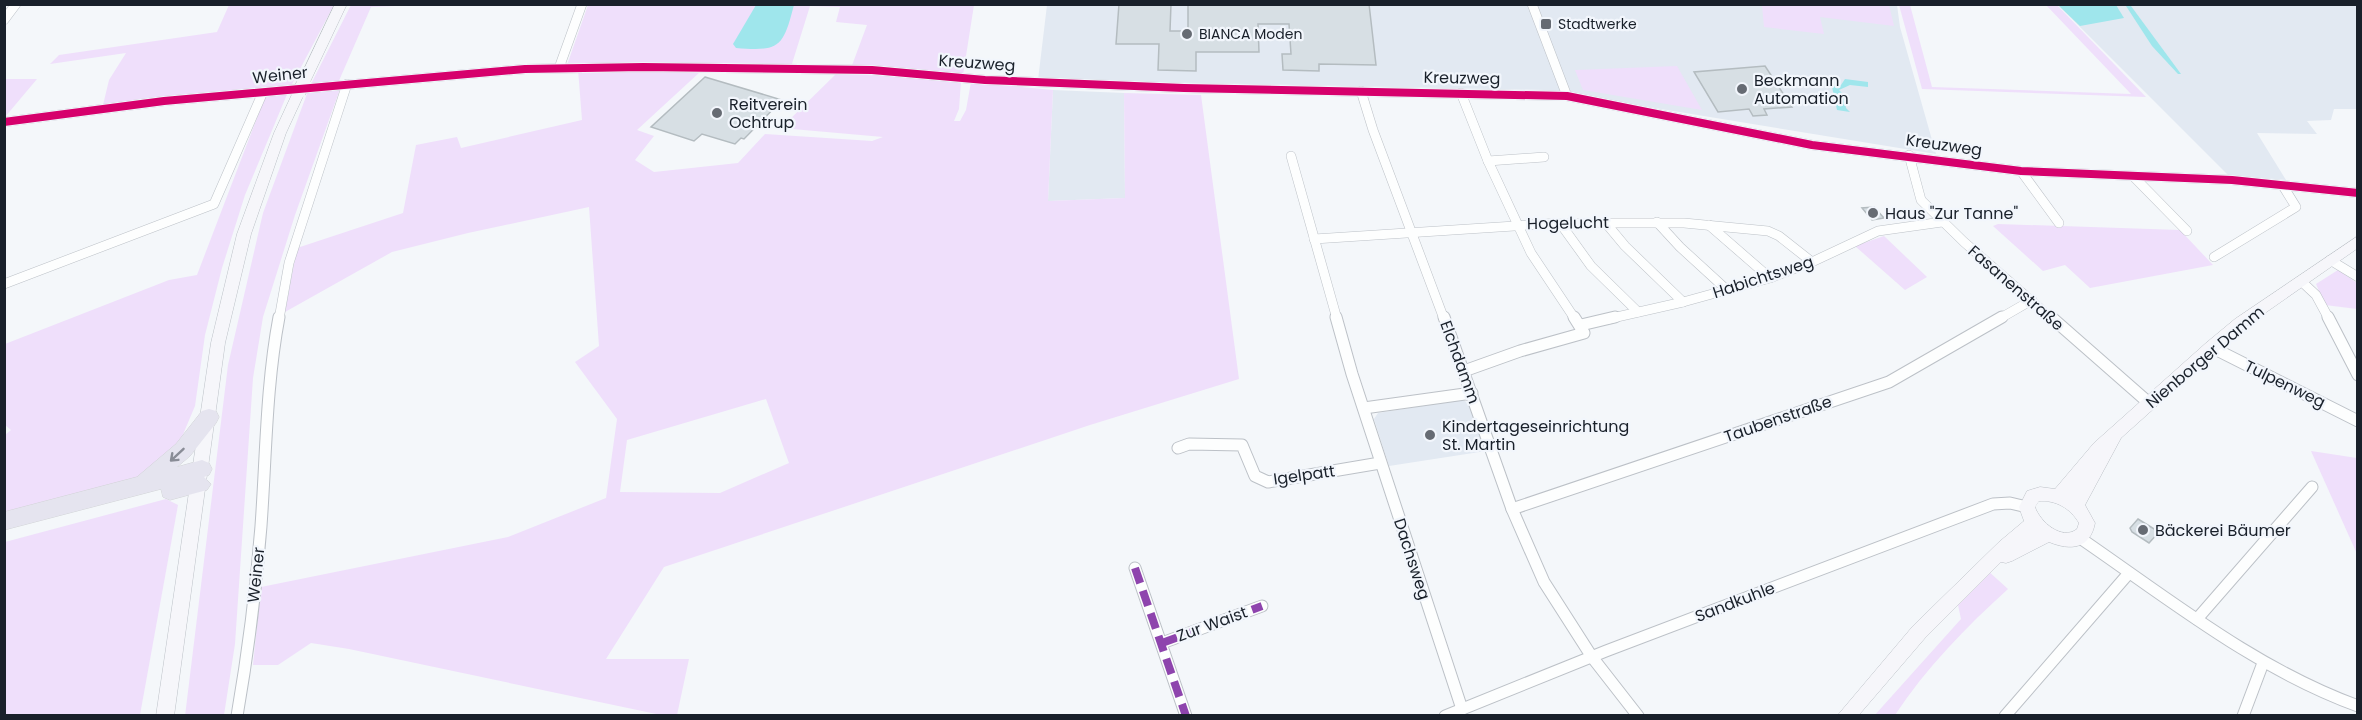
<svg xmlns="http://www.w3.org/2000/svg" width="2362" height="720" font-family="Poppins,sans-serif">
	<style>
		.built { fill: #e2e9f2 }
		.green { fill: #efdffb; fill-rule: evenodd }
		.water { fill: #9fe6ec }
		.building { fill: #d7dfe4; stroke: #b4bcc0; stroke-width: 1.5 }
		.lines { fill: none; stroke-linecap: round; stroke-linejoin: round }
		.street-far1-casing { stroke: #bcc1c7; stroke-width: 10 }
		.street-casing { stroke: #bcc1c7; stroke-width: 13 }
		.secondary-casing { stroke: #bcc1c7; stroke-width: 1 }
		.highway-casing { stroke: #d2d4d7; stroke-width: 1 }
		.street-far1 { stroke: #fdfefe; stroke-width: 9 }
		.street { stroke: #fdfefe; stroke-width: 11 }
		.secondary { fill: #f6f6fa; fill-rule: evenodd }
		.highway { fill: #e5e4ef; fill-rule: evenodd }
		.secondary-bridge-casing { stroke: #bcc1c7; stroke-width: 14; stroke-linecap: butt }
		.secondary-bridge { stroke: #f6f6fa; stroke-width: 13 }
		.quiet { stroke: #8e44ad; stroke-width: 8; stroke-dasharray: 16 8; stroke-linecap: butt }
		.cycleway-casing { stroke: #f2f6fc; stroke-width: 10 }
		.cycleway { stroke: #d6006c; stroke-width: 8 }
		.oneway { stroke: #898c96 }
		.poi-dot { fill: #666b73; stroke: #f2f6fc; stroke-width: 2 }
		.labels { text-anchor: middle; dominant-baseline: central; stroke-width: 4.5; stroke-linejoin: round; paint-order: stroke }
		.far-poi-label { font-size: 14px; fill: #19202a; stroke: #f2f6fc; text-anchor: start }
		.street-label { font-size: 16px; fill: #19202a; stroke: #f2f6fc }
		.poi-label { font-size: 16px; fill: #19202a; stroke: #f2f6fc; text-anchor: start }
	</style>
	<rect width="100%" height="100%" fill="#f4f7fa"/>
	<g class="built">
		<path d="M1047,5H1897L1900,27L1936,154L1545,90L1038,80Z"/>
		<path d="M2058,5H2357V109H2334L2331,120L2307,121L2317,134L2257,133L2286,180L2228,175Z"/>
		<path d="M1053,90L1124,93L1125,198L1048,201Z"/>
		<path d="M1459,400L1465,401L1470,406L1486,451L1389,466L1374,419L1378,413Z"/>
	</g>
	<g class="green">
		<path d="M229,5H334L291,86L103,105L109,80L126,53L50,64L59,55L217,32Z"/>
		<path d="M351,5H419L371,7L338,83L311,84Z"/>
		<path d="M588,5H974L963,75L851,68L867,25L836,22L840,7L810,6L791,67L567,65Z"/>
		<path d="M1762,5H1889L1894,26L1820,17L1824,34L1764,27Z"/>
		<path d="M2057,5L2146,97L1922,89L1899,5H1910L1932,87L2131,94L2046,5Z"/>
		<path d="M1677,66L1702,110L1583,90L1575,70Z"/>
		<path d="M578,69L700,72L637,130L654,136L635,160L654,172L738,163L765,134L872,141L883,137L781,128L837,73L961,81L959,109L954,121H960L966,110L971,82L1053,90L1048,201L1125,198L1124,93L1201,95L1239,379L1090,425L664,567L606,659H689L677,715H661L349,649L311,643L278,665H253L261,587L508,537L606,498L617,419L575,362L599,346L589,207L468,233L392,252L285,312L297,248L403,213L416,145L457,137L461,148L582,120ZM766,399L789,463L720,493L620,492L627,440Z"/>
		<path d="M5,79H37L5,117H4Z"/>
		<path d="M340,89L295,215L263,317L253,378L235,644L224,715L185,716L228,365L263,213L308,91Z"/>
		<path d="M288,92L245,195L222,268L205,335L195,406L176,451L132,482L5,515V435L11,430L5,425V344L169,280L197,275L265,97Z"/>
		<path d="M1998,224L2180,230L2213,265L2090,288L2065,265L2043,271L1993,226Z"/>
		<path d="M1884,236L1927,277L1905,290L1855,246Z"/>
		<path d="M2338,270L2357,283V309L2325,305L2316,284Z"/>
		<path d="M2311,451L2357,458V554Z"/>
		<path d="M166,499L178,505L140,715H5V542Z"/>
		<path d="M1987,570L2008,589C1966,627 1926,668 1895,715L1874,716L1961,619L1958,605Z"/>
	</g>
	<g class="water">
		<path d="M756,5H794C783,46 781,52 736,48L733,44Z"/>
		<path d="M2058,5H2116L2124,18L2080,26Z"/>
		<path d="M2129,5L2131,6L2181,74H2178L2152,46L2126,6Z"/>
		<path d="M1845,79L1868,82V87L1850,85L1839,90L1844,95L1846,108L1850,112L1837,110L1832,87L1841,85Z"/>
	</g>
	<g class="building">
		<path d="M1119,4H1171L1170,31H1188V4H1369L1376,65L1319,64V71L1283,70L1282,54H1291L1289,24H1258L1259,52H1196V71L1158,70L1159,44H1116Z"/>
		<path d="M1765,66L1792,107L1764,109L1767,115L1753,116L1749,109L1718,112L1694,72Z"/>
		<path d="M705,77L782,100L744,139L741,138L735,144L702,134L694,141L651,127Z"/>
		<path d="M1874,207L1884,218L1872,220L1862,208Z"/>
		<path d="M2138,519L2159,532L2149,543L2132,532L2130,528Z"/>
	</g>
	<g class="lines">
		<defs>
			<g id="street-far1">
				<path d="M1532,4L1567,96"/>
				<path d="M4,20L16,4"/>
				<path d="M559,68L582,4"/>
				<path d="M1361,91L1373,130L1444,319"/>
				<path d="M1461,93L1488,161L1531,253L1575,319"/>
				<path d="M4,122L164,101L525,69L643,67L872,70L985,80L1184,88L1567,96L1812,145L2021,171L2232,180L2358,193"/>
				<path d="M1909,155L1921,200L1964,242L2052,319"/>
				<path d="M1291,156L1337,319"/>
				<path d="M1488,161L1544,157"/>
				<path d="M2021,171L2059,223"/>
				<path d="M2134,177L2187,231"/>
				<path d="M1605,222L1625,246L1683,302"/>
				<path d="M1657,222L1680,247L1727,290"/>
				<path d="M1560,223L1591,266L1638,312"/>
				<path d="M1709,225L1770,278"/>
				<path d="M1314,239L1560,223H1684L1768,231L1779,236L1812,262"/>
				<path d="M2214,257L2296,207L2283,186"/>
				<path d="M2330,260L2358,277"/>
				<path d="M2301,281L2316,295L2329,319"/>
				<path d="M4,284L214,204L263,92"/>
				<path d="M279,319L289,263L347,84"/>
				<path d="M1608,319L1683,302L1770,278L1812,262L1878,231L1942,222"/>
				<path d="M1999,319L2032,300"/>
			</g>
			<g id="street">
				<path d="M1336,317L1352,374L1462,709"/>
				<path d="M1444,317L1512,509L1544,582L1592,657L1638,716"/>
				<path d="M2051,317L2149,403"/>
				<path d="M2328,317L2358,375"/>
				<path d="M1581,325L1615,317"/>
				<path d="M2211,347L2358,421"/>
				<path d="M1464,371L1520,351L1584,333L1574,317"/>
				<path d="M1364,408L1472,393"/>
				<path d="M1178,448L1189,444L1242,445L1255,476L1268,482L1380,463"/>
				<path d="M1512,509L1889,382L2002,317"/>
				<path d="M2080,538C2169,599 2256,669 2358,706"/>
				<path d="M1135,568L1186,716"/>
				<path d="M2197,619L2312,487"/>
				<path d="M1162,643L1262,606"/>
				<path d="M237,716C248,653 256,590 261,526C266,457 266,386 279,317"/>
				<path d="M1445,716L1606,651L1993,504L2010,503L2027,507"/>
				<path d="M2005,716L2129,573"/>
				<path d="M2243,716L2263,663"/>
			</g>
			<g id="secondary">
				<path d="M335,4H347L310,82L304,86L300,85L298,82Z"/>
				<path d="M299,88L305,92L286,133L251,234L225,343L174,716H156L211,343L237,234L274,133L293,92Z"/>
				<path d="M2358,236V248L2245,327L2121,438L2085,505L2095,523C2090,549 2071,551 2049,542L2012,561L2006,563L2001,562L1925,638L1858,716H1837L1913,626L1999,542L2024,521L2019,507L2027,491L2040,487L2055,489L2094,443L2206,343L2235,319ZM2039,501C2056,500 2070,508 2079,523L2077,529C2062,541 2040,522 2035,507Z"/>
			</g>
			<path id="highway" d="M209,409L216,411L219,417L216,423L190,456L177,467L202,460L209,463L212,469L209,475L204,477L211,484L207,490L170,500L163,497L161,489L4,530V512L137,477L176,444L202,411Z"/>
		</defs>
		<use href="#street-far1" class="street-far1-casing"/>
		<use href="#street" class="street-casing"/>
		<use href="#secondary" class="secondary-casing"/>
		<use href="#highway" class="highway-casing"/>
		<use href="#street-far1" class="street-far1"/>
		<use href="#street" class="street"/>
		<use href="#secondary" class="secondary"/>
		<use href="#highway" class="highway"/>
		<defs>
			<path id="secondary-bridge" d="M299,92L304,82"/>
		</defs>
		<use href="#secondary-bridge" class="secondary-bridge-casing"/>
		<use href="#secondary-bridge" class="secondary-bridge"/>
		<g class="quiet">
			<path d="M1135,568L1186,716"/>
			<path d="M1162,643L1262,606"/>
		</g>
		<defs>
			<path id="cycleway" d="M4,122L164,101L525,69L643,67L872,70L985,80L1184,88L1567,96L1812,145L2021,171L2232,180L2358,193"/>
		</defs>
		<use href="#cycleway" class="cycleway-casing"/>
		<use href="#cycleway" class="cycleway"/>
	</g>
	<defs><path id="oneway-shaft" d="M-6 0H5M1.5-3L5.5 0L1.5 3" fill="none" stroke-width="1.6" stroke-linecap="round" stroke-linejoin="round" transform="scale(1.5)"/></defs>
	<use class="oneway" href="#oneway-shaft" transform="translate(177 455) rotate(137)"/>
	<g class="poi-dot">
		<rect x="1540" y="18" width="12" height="12" rx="3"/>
		<circle cx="1187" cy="34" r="6"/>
		<circle cx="1742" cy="89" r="6"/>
		<circle cx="717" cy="113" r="6"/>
		<circle cx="1873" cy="213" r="6"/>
		<circle cx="1430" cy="435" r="6"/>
		<circle cx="2143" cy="530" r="6"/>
	</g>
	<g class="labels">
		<g class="far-poi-label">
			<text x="1558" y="24">Stadtwerke</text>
			<text x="1199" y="34">BIANCA Moden</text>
		</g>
		<g class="street-label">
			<text transform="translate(977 63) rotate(4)">Kreuzweg</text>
			<text transform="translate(280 75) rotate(-6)">Weiner</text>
			<text transform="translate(1462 78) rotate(1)">Kreuzweg</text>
			<text transform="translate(1944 145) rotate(8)">Kreuzweg</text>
			<text transform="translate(1568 223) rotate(-1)">Hogelucht</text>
			<text transform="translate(1763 277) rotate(-18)">Habichtsweg</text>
			<text transform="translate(2016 288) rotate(41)">Fasanenstraße</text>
			<text transform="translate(2205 357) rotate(-40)">Nienborger Damm</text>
			<text transform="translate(1460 362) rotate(70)">Elchdamm</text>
			<text transform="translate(2285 384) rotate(26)">Tulpenweg</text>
			<text transform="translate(1778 419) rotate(-19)">Taubenstraße</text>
			<text transform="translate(1304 475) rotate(-8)">Igelpatt</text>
			<text transform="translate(1412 559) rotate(72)">Dachsweg</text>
			<text transform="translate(256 575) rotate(-84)">Weiner</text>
			<text transform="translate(1735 602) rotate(-21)">Sandkuhle</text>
			<text transform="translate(1212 624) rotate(-20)">Zur Waist</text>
		</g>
		<g class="poi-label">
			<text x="1754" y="80">Beckmann<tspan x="1754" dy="18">Automation</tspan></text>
			<text x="729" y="104">Reitverein<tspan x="729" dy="18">Ochtrup</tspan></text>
			<text x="1885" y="213">Haus "Zur Tanne"</text>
			<text x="1442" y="426">Kindertageseinrichtung<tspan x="1442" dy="18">St. Martin</tspan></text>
			<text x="2155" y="530">Bäckerei Bäumer</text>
		</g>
	</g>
	<rect width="2362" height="720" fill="none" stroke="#19202a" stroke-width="12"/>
</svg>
